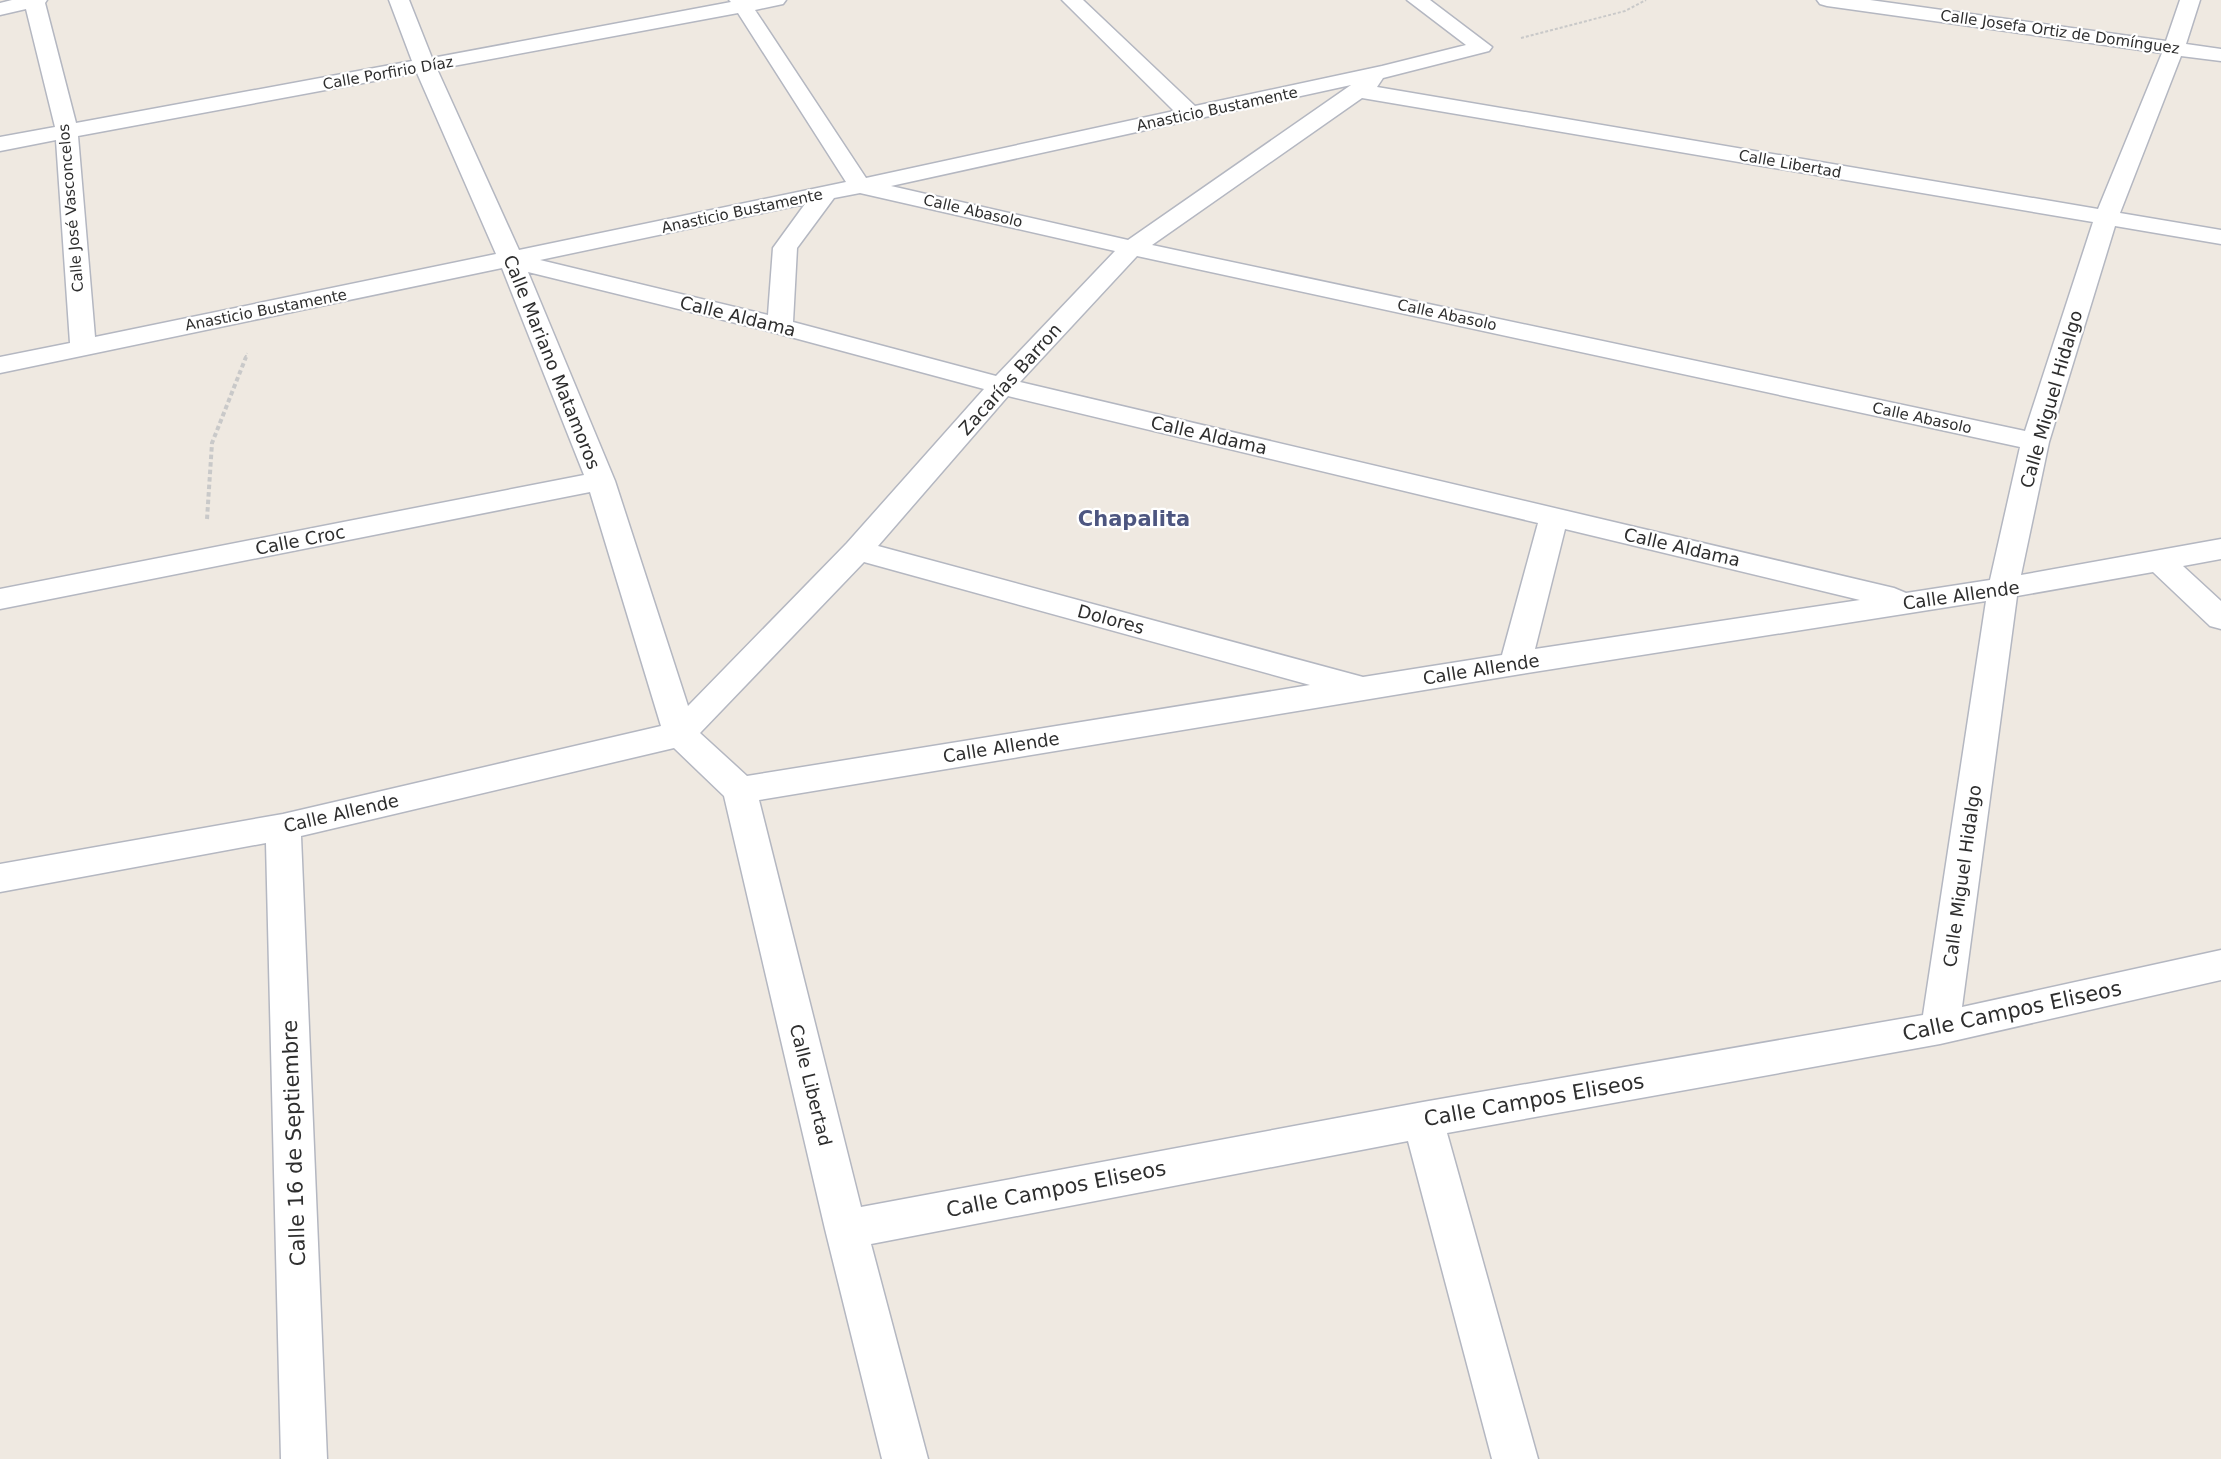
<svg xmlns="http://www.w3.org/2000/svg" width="2221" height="1459" font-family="'DejaVu Sans',sans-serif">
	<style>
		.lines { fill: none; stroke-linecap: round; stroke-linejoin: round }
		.minor-casing { stroke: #b4b7c1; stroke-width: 3 }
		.path-far1 { stroke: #c9c9c9; stroke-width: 2; stroke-dasharray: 3 2; stroke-linecap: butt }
		.path { stroke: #c9c9c9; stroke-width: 4; stroke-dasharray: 4.5 3; stroke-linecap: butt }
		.minor { fill: #fff; fill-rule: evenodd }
		.labels { text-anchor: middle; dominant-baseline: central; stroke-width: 4.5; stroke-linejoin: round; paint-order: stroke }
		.far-street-label { font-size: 15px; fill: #2e2e2e; stroke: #fff }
		.street-label { font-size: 18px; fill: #2e2e2e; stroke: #fff }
		.quarter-label { font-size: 21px; font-weight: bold; fill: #4d5680; stroke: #fff }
		.near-street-label { font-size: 21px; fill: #2e2e2e; stroke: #fff }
	</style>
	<rect width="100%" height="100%" fill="#efe9e1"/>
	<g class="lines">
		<defs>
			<path id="minor" d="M12,0H47L45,3L76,123L412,61L389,0H409L432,58L731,2L729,0H786L783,4L755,10L866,178L1174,111L1062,0H1083L1195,106L1382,66L1466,45L1407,0H1430L1492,47L1489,51L1383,78L1377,87L2098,209L2162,53L1827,6L1820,4L1817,0H1870L2166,41L2180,0H2200L2186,44L2221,49V61L2181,56L2120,213L2221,230V244L2115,226L2049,442L2021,575L2221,539V559L2183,566L2221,601V629L2210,626L2153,572L2017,596L1962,1007L2221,950V980L1940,1044L1447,1133L1538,1459H1492L1408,1141L871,1244L928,1459H882L825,1229L724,796L674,748L301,836L327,1459H281L266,843L0,892V864L283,814L661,726L590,492L0,609V589L584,475L502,268L0,373V357L70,343L56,140L0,151V137L55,127L26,9L0,15V3ZM738,13L846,182L519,250L437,69ZM417,73L496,254L95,337L78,136ZM1351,85L1128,240L891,186ZM1362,98L2093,222L2025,431L1152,245ZM860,193L1115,251L996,376L793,322L797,248L834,198ZM805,204L773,248L768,315L540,260ZM1137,256L2020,447L1990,580L1906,593L1894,588L1020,382ZM528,272L772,332L984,389L847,543L688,706L615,481ZM1008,396L1538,523L1502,655L1363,677L878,546ZM1565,529L1860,600L1535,649ZM864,562L1310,685L747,776L700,733ZM1986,601L1923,1015L1423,1102L861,1207L759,800L1521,674Z"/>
		</defs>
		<use href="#minor" class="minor-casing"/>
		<g class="path-far1">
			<path d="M1521,38L1625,11L1646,0"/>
			<path d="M245,358L247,353"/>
		</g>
		<path class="path" d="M207,519L212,443L246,357"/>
		<use href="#minor" class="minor"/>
	</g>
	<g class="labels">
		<g class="far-street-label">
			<text transform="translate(2060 32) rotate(8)">Calle Josefa Ortiz de Domínguez</text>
			<text transform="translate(388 73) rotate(-10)">Calle Porfirio Díaz</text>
			<text transform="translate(1217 109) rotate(-12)">Anasticio Bustamente</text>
			<text transform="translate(1790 164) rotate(10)">Calle Libertad</text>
			<text transform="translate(71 208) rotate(-95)">Calle José Vasconcelos</text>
			<text transform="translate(742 211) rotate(-12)">Anasticio Bustamente</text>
			<text transform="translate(973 211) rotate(13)">Calle Abasolo</text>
			<text transform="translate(266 310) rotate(-11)">Anasticio Bustamente</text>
			<text transform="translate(1447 315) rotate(12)">Calle Abasolo</text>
			<text transform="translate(1922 418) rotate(12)">Calle Abasolo</text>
		</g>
		<g class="street-label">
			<text transform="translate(738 316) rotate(14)">Calle Aldama</text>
			<text transform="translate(552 362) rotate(68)">Calle Mariano Matamoros</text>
			<text transform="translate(1010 379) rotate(-48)">Zacarías Barron</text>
			<text transform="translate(2051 399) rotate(-74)">Calle Miguel Hidalgo</text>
			<text transform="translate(1209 435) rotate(13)">Calle Aldama</text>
			<text transform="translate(300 540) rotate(-11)">Calle Croc</text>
			<text transform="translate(1682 547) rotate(13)">Calle Aldama</text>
			<text transform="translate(1961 595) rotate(-8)">Calle Allende</text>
			<text transform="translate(1111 619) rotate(15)">Dolores</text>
			<text transform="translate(1481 669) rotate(-9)">Calle Allende</text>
			<text transform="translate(1001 747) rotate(-9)">Calle Allende</text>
			<text transform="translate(341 813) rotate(-13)">Calle Allende</text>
			<text transform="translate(1962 876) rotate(-82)">Calle Miguel Hidalgo</text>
			<text transform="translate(811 1085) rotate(76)">Calle Libertad</text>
		</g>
		<g class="quarter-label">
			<text x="1134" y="519">Chapalita</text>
		</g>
		<g class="near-street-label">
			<text transform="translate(2012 1011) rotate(-12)">Calle Campos Eliseos</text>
			<text transform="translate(1534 1100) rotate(-10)">Calle Campos Eliseos</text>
			<text transform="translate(294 1143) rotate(-92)">Calle 16 de Septiembre</text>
			<text transform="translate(1056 1189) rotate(-11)">Calle Campos Eliseos</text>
		</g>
	</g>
</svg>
